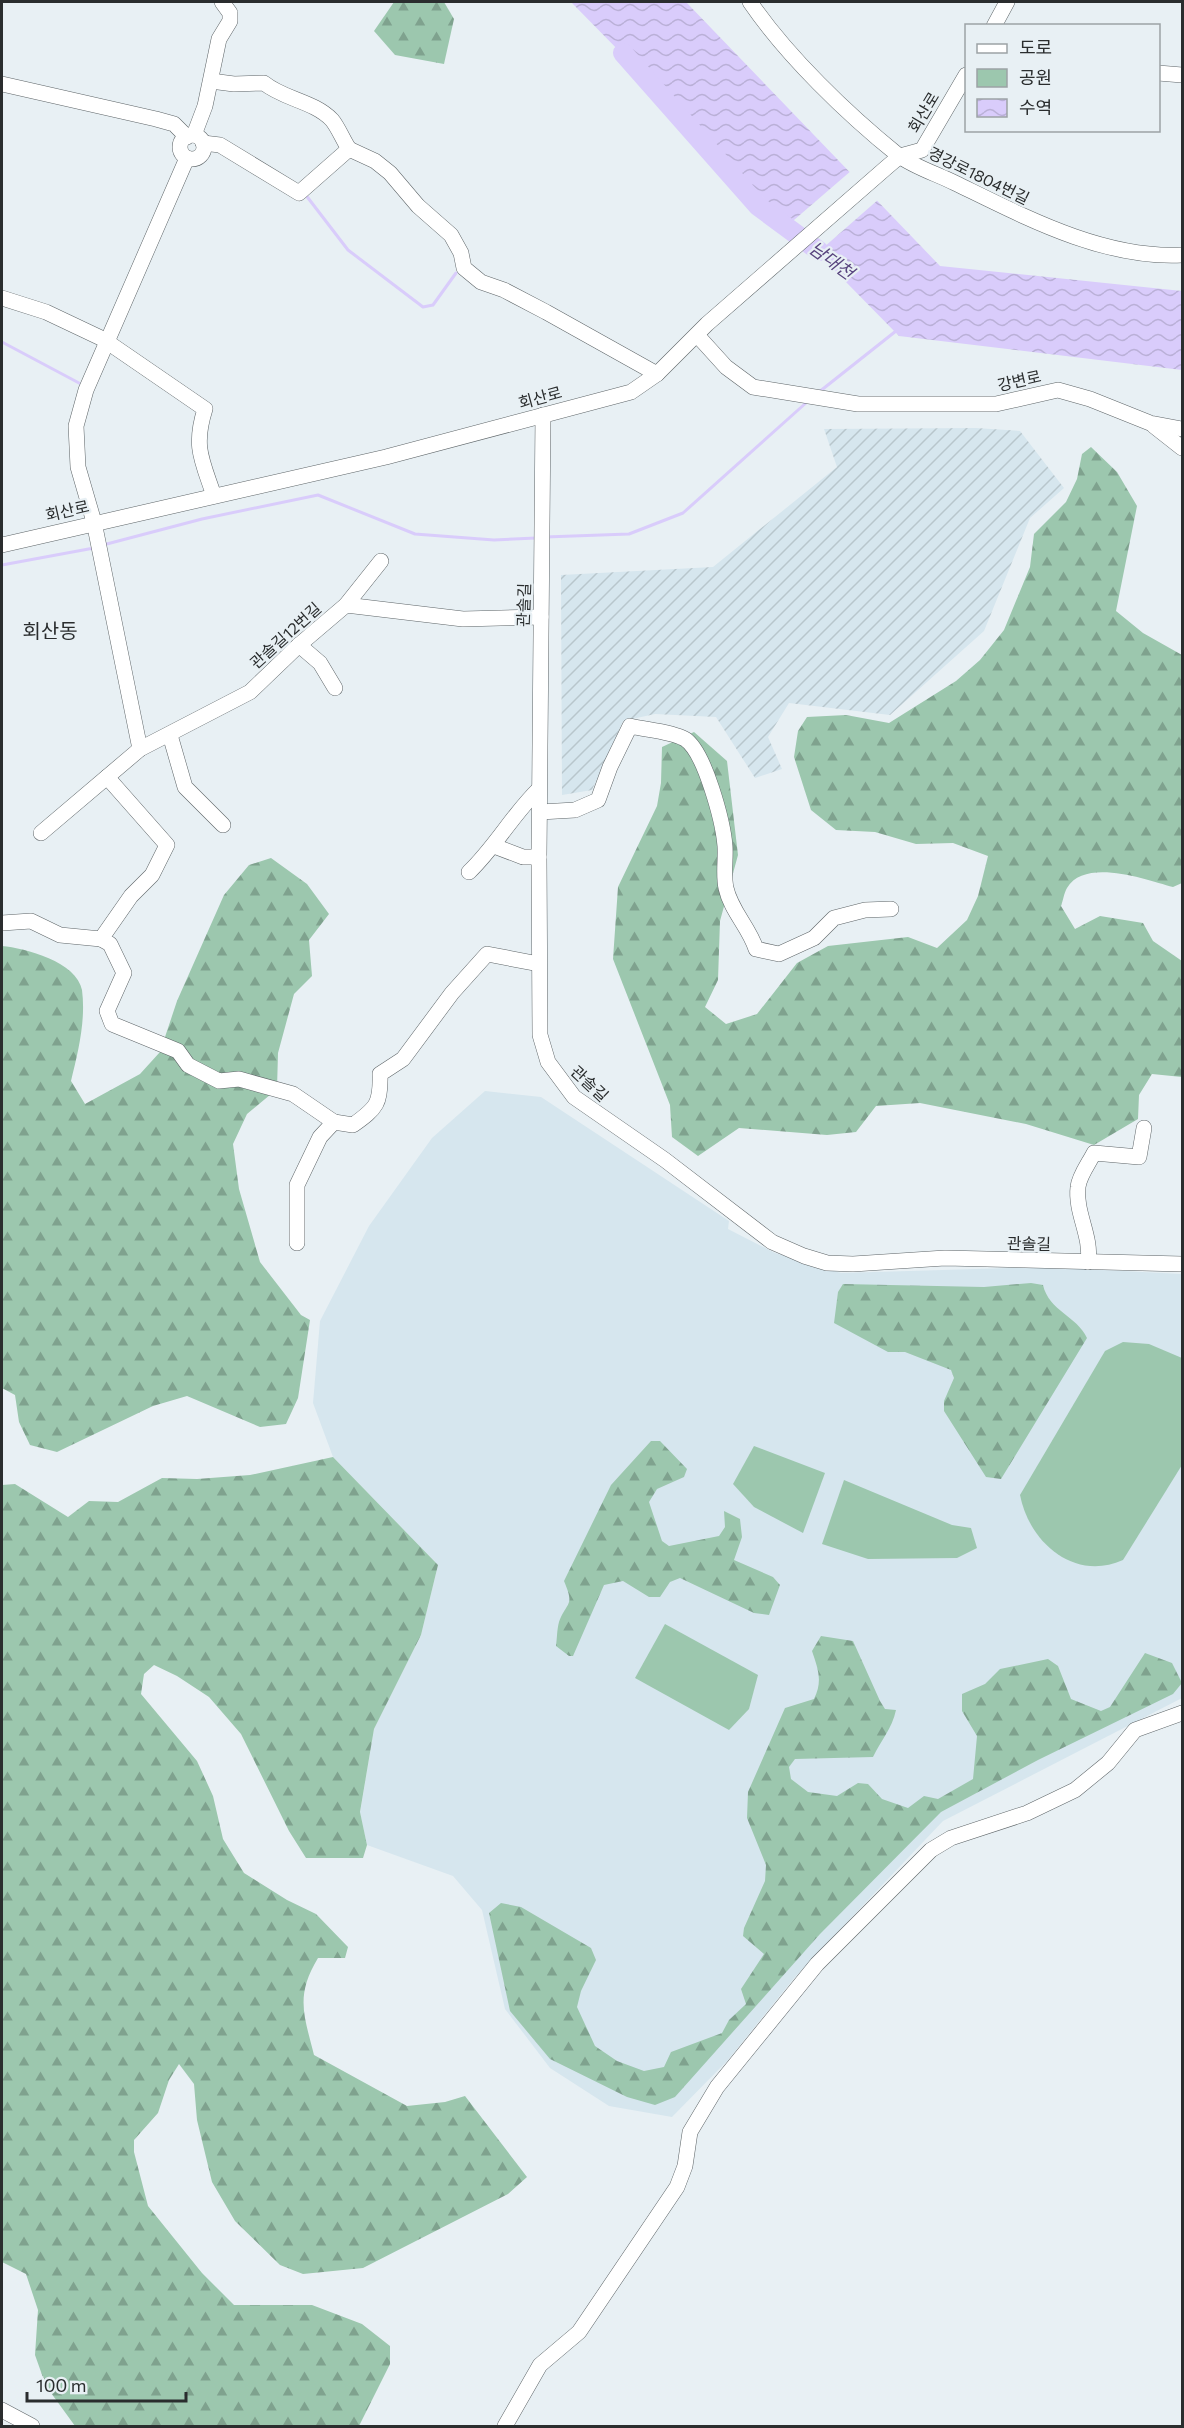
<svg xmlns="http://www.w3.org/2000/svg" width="1184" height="2428" font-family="Commissioner,'Noto Sans KR',sans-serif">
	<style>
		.built { fill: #d6e6ee }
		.industrial { fill: url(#industrial-furrows) }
		.green { fill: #9cc7ae }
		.forest { fill: url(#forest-firs) }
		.water { fill: url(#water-waves) }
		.pier { fill: #e8f0f4 }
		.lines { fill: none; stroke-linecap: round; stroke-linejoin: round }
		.stream { stroke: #d9ccfb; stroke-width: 3 }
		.river { stroke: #d9ccfb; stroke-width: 20 }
		.minor-casing { stroke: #5e6568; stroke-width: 16 }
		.minor { stroke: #fff; stroke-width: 15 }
		.labels { text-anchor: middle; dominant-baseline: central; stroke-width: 4.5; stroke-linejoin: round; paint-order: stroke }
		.street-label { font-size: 16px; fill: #2a2d2e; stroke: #e8f0f4 }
		.water-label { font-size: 18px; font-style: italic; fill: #58447e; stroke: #e8f0f4 }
		.quarter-label { font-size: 20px; fill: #2a2d2e; stroke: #e8f0f4 }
	</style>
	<defs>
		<pattern id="industrial-furrows" width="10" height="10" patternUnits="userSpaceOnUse" patternTransform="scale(1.5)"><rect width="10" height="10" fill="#d6e6ee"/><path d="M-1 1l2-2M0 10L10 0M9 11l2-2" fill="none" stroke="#b8c6cc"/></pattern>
		<pattern id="forest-firs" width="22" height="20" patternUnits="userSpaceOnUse" patternTransform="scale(1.5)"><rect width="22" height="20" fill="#9cc7ae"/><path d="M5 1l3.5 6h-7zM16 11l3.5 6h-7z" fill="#7fa28e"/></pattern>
		<pattern id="water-waves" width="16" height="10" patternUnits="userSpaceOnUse" patternTransform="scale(1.5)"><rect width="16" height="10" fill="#d9ccfb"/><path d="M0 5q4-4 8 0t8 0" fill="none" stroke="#bab0d7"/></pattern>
	</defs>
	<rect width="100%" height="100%" fill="#e8f0f4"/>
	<path class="built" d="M485,1091L541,1097L729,1221L728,1229L775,1253L841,1273L1044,1267L1182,1274V1698L943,1821L795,1977L727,2061L672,2117L609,2106L550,2068L505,2009L482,1910L453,1876L367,1845L360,1813L374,1729L421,1635L438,1565L333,1457L313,1403L320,1321L369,1226L432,1138Z"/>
	<path class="industrial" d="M976,428L1020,431L1064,488L1030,518L984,631L890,715L789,703L768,737L782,769L755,778L716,717L655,714L623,721L592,790L562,795L561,575L713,567L837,467L824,429Z"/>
	<g class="green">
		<path d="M1123,1342L1149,1344L1182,1358V1465L1123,1560C1074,1582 1029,1542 1020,1495L1105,1351Z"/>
		<path d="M754,1446L825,1473L803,1533L754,1507L733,1484Z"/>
		<path d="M844,1480L952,1525L971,1528L977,1548L957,1558L868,1559L822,1544Z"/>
		<path d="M665,1624L758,1675L749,1709L729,1730L635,1678Z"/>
	</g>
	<g class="forest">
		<path d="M394,2H444L454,19L444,64L395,55L374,31Z"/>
		<path d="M1091,447L1117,472L1137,506L1116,611L1143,633L1182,655V883L1173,887C1147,880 1085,857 1067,888C1064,893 1063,901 1061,906L1075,929L1100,916L1143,923L1153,941L1182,961V1077L1152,1074L1139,1095L1138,1119L1094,1145L1026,1124L920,1103L876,1106L856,1132L827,1135L739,1128L698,1156L672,1137L670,1105L613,959L618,887L657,806L661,783L662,747L694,732L727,761L738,855L720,921L718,980L705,1007L726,1024L757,1014L797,963L828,946L908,937L937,948L967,920L978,896L988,856L953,843L916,844L875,832L836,830L811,810L794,757L798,731L807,717L846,715L889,723L956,681L980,660L1004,630L1030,567L1034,534L1066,502L1077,479L1082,454Z"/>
		<path d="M271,858L307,884L329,914L309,940L312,976L294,994L278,1053L277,1089L247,1114L233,1144L239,1189L260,1262L301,1315L310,1320L298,1398L286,1424L260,1427L187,1396L153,1406L57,1452L30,1445L19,1422L15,1395L2,1388V946C25,948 77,962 82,990C86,1021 78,1052 71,1081L85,1104L140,1074L160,1052L177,1001L224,895L249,865Z"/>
		<path d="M1031,1283L1043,1285C1049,1311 1077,1316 1087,1338L1001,1479L986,1477L944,1411V1401L954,1378L951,1370L905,1352H888L834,1323L838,1292L843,1284L984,1287Z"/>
		<path d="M651,1441H660L687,1469L684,1477L657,1489L649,1502L662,1541L669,1546L719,1536L725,1527L724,1511L740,1519L742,1537L734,1560L773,1577L780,1585L769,1615L754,1613L680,1578L670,1582L660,1597H649L623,1581L604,1585L573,1656H569L556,1646C557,1639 557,1629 559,1622C567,1601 575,1607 564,1581L611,1485Z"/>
		<path d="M333,1457L438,1565L421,1635L374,1729L360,1812L367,1845L363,1858H306L289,1831L241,1734L209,1697L177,1676L154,1665L144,1674L141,1694L197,1761L213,1796L223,1839L244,1873L287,1900L316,1914L348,1947L345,1958H318C295,1996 304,2015 314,2055L407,2106L445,2102L465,2096L527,2177L508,2194L363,2268L303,2274L280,2265L235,2221L212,2182L197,2120L194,2084L179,2064L169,2080L158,2113L134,2140V2152L148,2206L202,2273L234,2305H312L362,2324L390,2346V2364L359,2426H75L46,2386L35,2355L38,2310L26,2274L2,2262V1485L15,1484L68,1517L89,1501L118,1502L162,1478L197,1479L250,1475Z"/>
		<path d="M821,1636L853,1641L880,1701L885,1709L896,1710C892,1729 881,1740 873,1757L795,1759L789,1767L791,1779L808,1792L837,1796L858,1783L868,1784L882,1799L908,1808L924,1796L938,1799L973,1779L977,1736L962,1711V1694L985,1684L1000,1669L1048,1659L1058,1666L1071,1699L1101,1711L1110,1707L1145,1653L1172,1663L1182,1683L1173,1694L1038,1760L941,1812L820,1934L675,2097L655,2105L627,2097L550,2059L510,2011L489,1913L501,1903L521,1907L591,1948L596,1960L581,1991L577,2007L595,2046L617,2061L644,2071L664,2067L671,2052L722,2033L729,2020L746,2004L741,1989L764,1954L743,1936L744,1928L765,1881L766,1865L747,1818L748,1792L785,1708L814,1699C823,1681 818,1669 812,1651Z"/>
	</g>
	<path class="water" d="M571,2H686L940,266L1182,291V370L899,336Z"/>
	<path class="pier" d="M852,170L879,199L815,255L787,226Z"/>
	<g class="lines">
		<g class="stream">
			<path d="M305,194L348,250L423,307L433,305L456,273"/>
			<path d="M2,342L79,383"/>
			<path d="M819,392L896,331"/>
			<path d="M545,537L629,534L683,513L807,402"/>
			<path d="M103,545L202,519L318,495L415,534L494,540L536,538"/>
			<path d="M2,565L94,548"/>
		</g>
		<path class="river" d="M623,53L758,206L819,251"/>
		<defs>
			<g id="minor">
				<path d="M750,2C787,56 847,114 898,155C914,167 937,174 955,183C1025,217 1103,259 1182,255"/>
				<path d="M994,26L1007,2"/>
				<path d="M1158,73L1182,75"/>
				<path d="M211,81L234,84L264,83C283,99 314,101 332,120C338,127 343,140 349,149"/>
				<path d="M2,84L156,119L174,124L187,137"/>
				<path d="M194,135L205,106L219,39L230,21V13L222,2"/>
				<circle cx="192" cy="147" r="12"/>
				<path d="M203,143L220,145L299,193L349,149L375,161L390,173L418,206L451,235L461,253L464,268L481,282L504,290L546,312L657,374"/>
				<path d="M2,298L46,312L103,339L205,409C193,447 202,460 214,496"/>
				<path d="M697,335L726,367L753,387L858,404H996L1058,390L1090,399L1150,423L1182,429"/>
				<path d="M543,415L539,857L540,1035L548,1062L574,1097L665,1160L772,1242L804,1256L827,1263L853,1264L945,1258L1182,1264"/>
				<path d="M1154,426L1182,448"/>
				<path d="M2,545L386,457L631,392L657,374L707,324L887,167L900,156L922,150L966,75"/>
				<path d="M346,605L381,561"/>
				<path d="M299,645L320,663L335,688"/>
				<path d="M170,735L185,787L223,825"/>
				<path d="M140,749L94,522L78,467L76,426L86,390L187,158"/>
				<path d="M107,777L167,845L152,875L131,896L101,939L110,944L124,973L107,1011L112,1024L178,1051L188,1065L219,1081L239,1079L293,1094L334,1122"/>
				<path d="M540,812L575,810L598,800L610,767L630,726C646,730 670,731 685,739C705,752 723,822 725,846C726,859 723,874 726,888C731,911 749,927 756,949L779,954L814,938L834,918L865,910L891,909"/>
				<path d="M41,833L140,749L250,692L299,645L346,605L463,619L541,617"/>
				<path d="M494,846L523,857H539"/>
				<path d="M469,872C496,846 513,814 539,789"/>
				<path d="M2,923L31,921L60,935L101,939"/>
				<path d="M297,1243V1185L320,1137L334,1122L353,1125C377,1108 381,1103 380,1074L403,1059L452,993L487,954L539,964"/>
				<path d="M1088,1262C1092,1236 1075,1213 1078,1187C1079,1176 1089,1163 1094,1153L1139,1157L1144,1128"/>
				<path d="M2,2410L32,2426"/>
				<path d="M505,2426L540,2365L579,2332L677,2187L685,2166L690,2132L717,2087L817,1964L931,1850L951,1838L1027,1813L1075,1790L1108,1763L1135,1730L1182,1713"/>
			</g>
		</defs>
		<use href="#minor" class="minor-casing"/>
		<use href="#minor" class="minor"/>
	</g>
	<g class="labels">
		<g class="street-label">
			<text transform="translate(923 112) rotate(-59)">회산로</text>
			<text transform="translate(979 175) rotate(26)">경강로1804번길</text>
			<text transform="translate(1019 380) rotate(-13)">강변로</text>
			<text transform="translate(540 397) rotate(-15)">회산로</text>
			<text transform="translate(67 510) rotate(-13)">회산로</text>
			<text transform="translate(523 605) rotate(-88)">관솔길</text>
			<text transform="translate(285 635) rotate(-42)">관솔길12번길</text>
			<text transform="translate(590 1083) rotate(43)">관솔길</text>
			<text transform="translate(1029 1243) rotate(1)">관솔길</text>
		</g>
		<g class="water-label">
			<text transform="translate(832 260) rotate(36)">남대천</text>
		</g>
		<g class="quarter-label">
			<text x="50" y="630">회산동</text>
		</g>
	</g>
	<rect width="1184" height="2428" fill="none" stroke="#2a2d2e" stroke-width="6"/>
	<rect x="965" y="24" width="195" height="108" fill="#e8f0f4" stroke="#9ca2a5" stroke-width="1.5"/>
	<rect x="977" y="44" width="30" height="9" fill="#ffffff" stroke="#9ca2a5" stroke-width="1.5"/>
	<text x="1019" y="54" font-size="18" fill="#2a2d2e">도로</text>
	<rect x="977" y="69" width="30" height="18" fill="#9cc7ae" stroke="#9ca2a5" stroke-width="1.5"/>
	<text x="1019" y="84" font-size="18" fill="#2a2d2e">공원</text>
	<rect x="977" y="99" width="30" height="18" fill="url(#water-waves)" stroke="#9ca2a5" stroke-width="1.5"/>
	<text x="1019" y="114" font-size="18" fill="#2a2d2e">수역</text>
	<path d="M27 2392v9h159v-9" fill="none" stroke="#2a2d2e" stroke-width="3"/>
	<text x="36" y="2392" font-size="18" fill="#2a2d2e" stroke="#e8f0f4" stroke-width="4.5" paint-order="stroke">100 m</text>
</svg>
